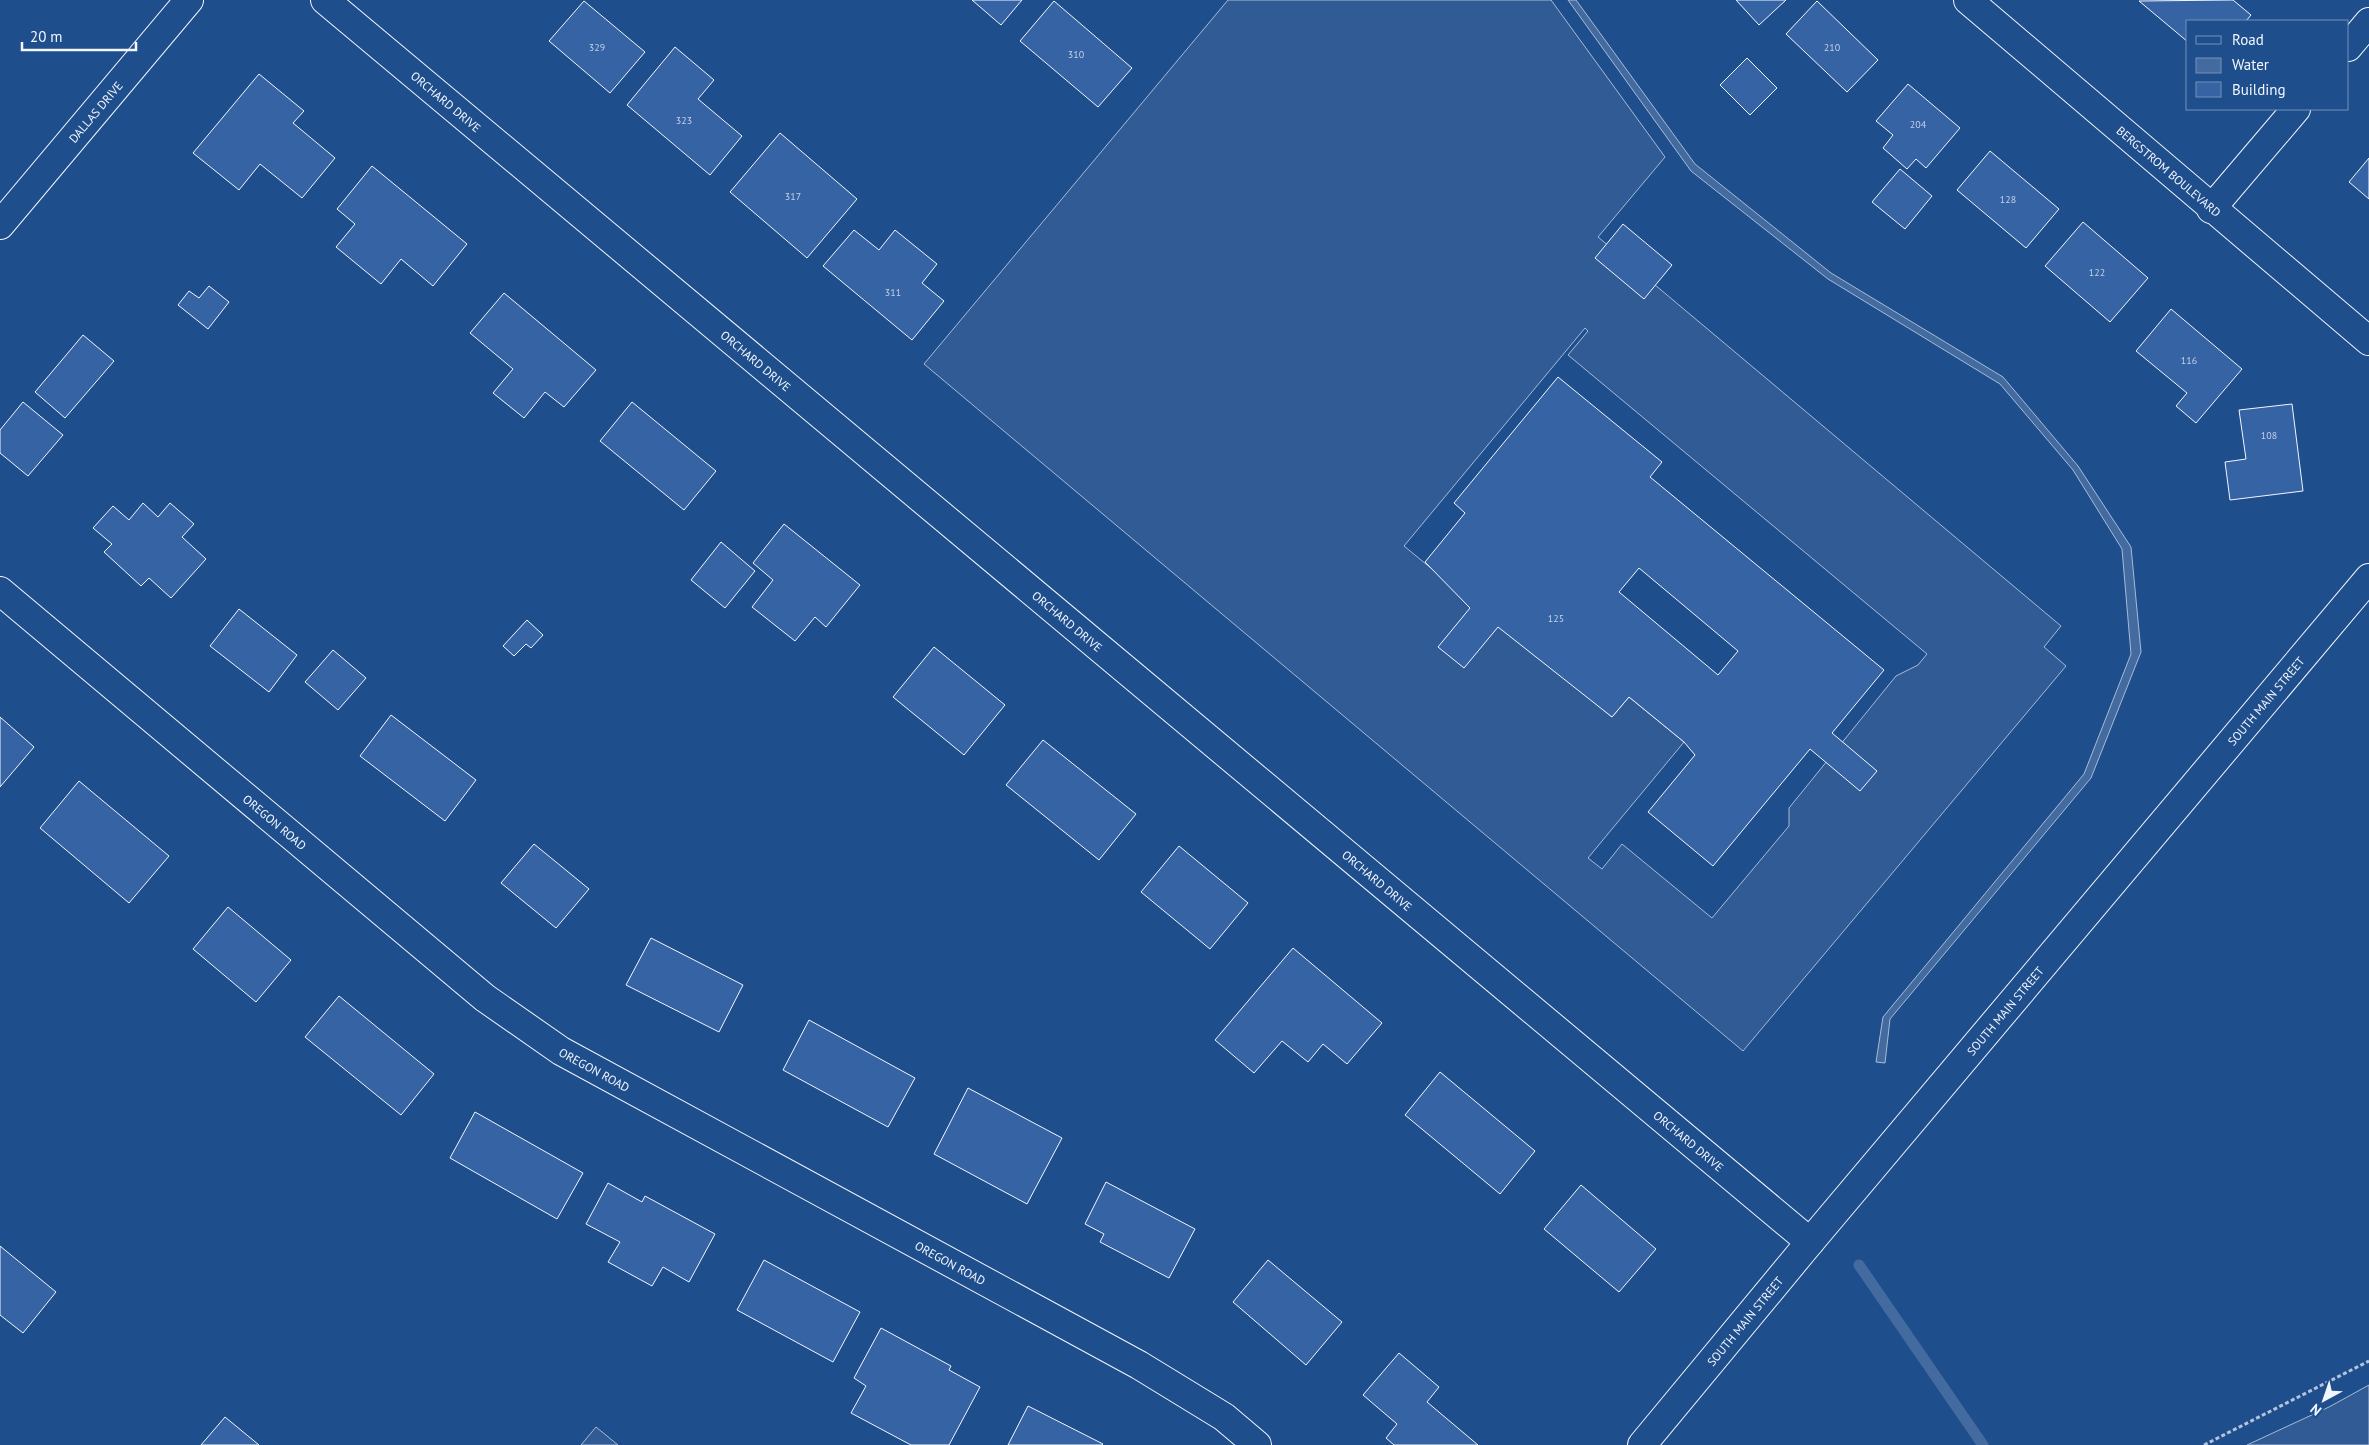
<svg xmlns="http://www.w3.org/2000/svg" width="2369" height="1445" font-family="'PT Sans',sans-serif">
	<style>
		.built { fill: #305b95; stroke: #a8bbd7; fill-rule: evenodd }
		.water { fill: #446ba0; stroke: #a8bbd7 }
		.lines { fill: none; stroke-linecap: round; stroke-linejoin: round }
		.stream { stroke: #446ba0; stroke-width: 11 }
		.building { fill: #3563a3; stroke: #f2f6ff; fill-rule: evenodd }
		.street-casing { stroke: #f2f6ff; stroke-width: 30 }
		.secondary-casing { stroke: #f2f6ff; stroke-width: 30 }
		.path { stroke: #b3c4dc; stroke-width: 3; stroke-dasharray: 4 2.5; stroke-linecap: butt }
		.street { stroke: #1f4e8c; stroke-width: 28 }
		.secondary { stroke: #1f4e8c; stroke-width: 28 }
		.labels { text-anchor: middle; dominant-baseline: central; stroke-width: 4; stroke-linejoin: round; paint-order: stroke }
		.number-label { font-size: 10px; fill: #c3d1e8 }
		.street-label { font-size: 12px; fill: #f2f6ff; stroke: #1f4e8c }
	</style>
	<rect width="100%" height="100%" fill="#1f4e8c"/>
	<g class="built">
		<path d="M1228,0H1551L1665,157L1598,237L2061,626L2044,647L2066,666L1743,1051L924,364ZM1585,328L1588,331L1568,355L1927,654L1918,665L1896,676L1789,808V826L1712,918L1622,844L1602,869L1588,858L1684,742L1629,697L1612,717L1404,546Z"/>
		<path d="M2369,1385V1445H2247L2329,1407Z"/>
		<path d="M596,1427L618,1445H581Z"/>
	</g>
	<path class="water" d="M1568,0H1576L1695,164L1831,273L2003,377L2078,466L2131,547L2141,652L2091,778L1890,1019L1885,1063L1876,1062L1883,1017L2084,774L2131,654L2122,549L2073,470L2000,384L1828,279L1691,171Z"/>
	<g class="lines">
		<path class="stream" d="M1859,1265L1983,1445"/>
	</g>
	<g class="building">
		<path d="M972,0H1022L1001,25Z"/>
		<path d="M1736,0H1786L1759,25Z"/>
		<path d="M2233,0L2251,15L2246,21H2188V42L2139,1Z"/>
		<path d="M584,1L645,52L610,93L549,41Z"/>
		<path d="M1054,1L1132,68L1098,107L1020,41Z"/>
		<path d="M1817,1L1878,60L1847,92L1786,34Z"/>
		<path d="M675,47L714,80L698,99L742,136L710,175L627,105Z"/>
		<path d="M1747,58L1777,88L1750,115L1720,85Z"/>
		<path d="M259,74L304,111L293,123L335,158L302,198L260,164L239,190L193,153Z"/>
		<path d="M1908,84L1960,128L1926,168L1916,159L1907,169L1883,148L1893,135L1876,121Z"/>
		<path d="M780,133L857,199L807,258L730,192Z"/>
		<path d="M1990,151L2059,209L2026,248L1957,190Z"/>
		<path d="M2369,158V199L2349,182Z"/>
		<path d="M372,166L467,244L433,286L401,259L381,284L336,247L355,224L337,209Z"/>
		<path d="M1900,169L1932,196L1905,229L1872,202Z"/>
		<path d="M2083,222L2148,278L2110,322L2045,266Z"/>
		<path d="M1623,224L1672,265L1644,299L1595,258Z"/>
		<path d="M854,230L879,250L895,230L937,264L922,283L944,301L912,340L823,266Z"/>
		<path d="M209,286L229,302L208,329L178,305L189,291L199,298Z"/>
		<path d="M504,293L596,370L564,407L545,392L524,418L493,393L513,369L470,333Z"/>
		<path d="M2171,309L2242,369L2196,423L2176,406L2187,393L2136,351Z"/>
		<path d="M83,335L114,361L65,418L35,392Z"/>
		<path d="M1558,377L1662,462L1650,477L1884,670L1832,733L1877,771L1860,791L1810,749L1713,866L1648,812L1695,755L1684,742L1629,697L1612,717L1498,627L1464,668L1438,647L1470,608L1425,562L1465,513L1454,503ZM1639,568L1738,651L1718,675L1619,592Z"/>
		<path d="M23,402L63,435L28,476L0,453V430Z"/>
		<path d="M632,402L716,471L684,510L600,441Z"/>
		<path d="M2292,404L2303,491L2230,500L2225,462L2246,459L2239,410Z"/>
		<path d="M143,503L158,517L170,503L194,524L182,537L206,559L171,598L149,578L141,586L104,552L112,544L93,528L113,506L129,520Z"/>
		<path d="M784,524L860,585L826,627L815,617L795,641L752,607L773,580L753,563Z"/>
		<path d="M721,542L755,571L725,608L691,580Z"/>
		<path d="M239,609L297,655L269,692L210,646Z"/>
		<path d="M527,620L543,635L531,648L526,644L514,656L503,646Z"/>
		<path d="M934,647L1005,705L964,755L893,697Z"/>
		<path d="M333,650L366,678L338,710L305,682Z"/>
		<path d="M391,715L476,780L445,821L360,756Z"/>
		<path d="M0,717L34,747L0,787Z"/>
		<path d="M1043,740L1136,814L1099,860L1006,785Z"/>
		<path d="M79,781L169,856L129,903L40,828Z"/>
		<path d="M534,844L589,889L556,928L501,883Z"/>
		<path d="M1179,846L1248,903L1210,949L1141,892Z"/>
		<path d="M228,907L291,960L256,1002L193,949Z"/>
		<path d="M651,938L743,985L719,1032L626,985Z"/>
		<path d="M1293,948L1382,1023L1347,1064L1323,1044L1308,1062L1282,1041L1254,1073L1215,1040Z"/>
		<path d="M339,996L434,1074L401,1115L305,1037Z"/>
		<path d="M809,1020L915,1078L888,1127L783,1070Z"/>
		<path d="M1440,1072L1535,1151L1500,1194L1405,1115Z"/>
		<path d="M968,1088L1062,1138L1027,1204L934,1154Z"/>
		<path d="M475,1112L583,1173L557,1219L450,1158Z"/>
		<path d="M1106,1182L1195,1229L1169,1278L1100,1242L1104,1234L1085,1224Z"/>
		<path d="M608,1183L642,1202L645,1196L715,1234L689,1282L663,1267L652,1286L608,1262L620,1242L586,1224Z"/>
		<path d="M1581,1185L1656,1249L1619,1292L1544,1229Z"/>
		<path d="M0,1246L56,1292L23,1333L0,1315Z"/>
		<path d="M764,1260L860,1312L833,1362L737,1310Z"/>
		<path d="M1268,1260L1342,1322L1306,1365L1233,1302Z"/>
		<path d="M881,1328L951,1366L949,1370L980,1387L949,1445H911L851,1413L866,1386L854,1378Z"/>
		<path d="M1399,1353L1439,1387L1427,1402L1478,1445H1394L1386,1438L1397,1424L1363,1395Z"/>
		<path d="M1028,1406L1103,1444L1102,1445H1008Z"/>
		<path d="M225,1417L259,1445H201Z"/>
	</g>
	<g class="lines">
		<defs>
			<g id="street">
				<path id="s1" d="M1968,0L2369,341"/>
				<path d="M2348,47L2369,22"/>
				<path d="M2211,209L2296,109"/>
				<path id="s2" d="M0,225L189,0"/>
				<path id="s3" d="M0,591L485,998L561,1051L1139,1365L1224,1417L1257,1445"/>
			</g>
			<g id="secondary">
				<path id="s4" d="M325,0L1810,1242"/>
				<path id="s5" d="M1642,1445L1810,1242L2369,578"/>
			</g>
		</defs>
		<use href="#street" class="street-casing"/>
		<use href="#secondary" class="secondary-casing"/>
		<path class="path" d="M2204,1445L2369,1361"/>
		<use href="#street" class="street"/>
		<use href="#secondary" class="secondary"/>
	</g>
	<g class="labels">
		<g class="number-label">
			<text x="597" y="47">329</text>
			<text x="1832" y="47">210</text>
			<text x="1076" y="54">310</text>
			<text x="684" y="120">323</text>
			<text x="1918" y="124">204</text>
			<text x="793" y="196">317</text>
			<text x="2008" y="199">128</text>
			<text x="2097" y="272">122</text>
			<text x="893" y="292">311</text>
			<text x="2189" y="360">116</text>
			<text x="2269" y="435">108</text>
			<text x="1556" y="618">125</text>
		</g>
		<g class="street-label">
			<text stroke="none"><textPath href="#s4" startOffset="158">ORCHARD DRIVE</textPath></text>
			<text stroke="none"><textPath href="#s2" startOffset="148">DALLAS DRIVE</textPath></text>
			<text stroke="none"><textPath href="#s1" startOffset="264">BERGSTROM BOULEVARD</textPath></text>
			<text stroke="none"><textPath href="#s4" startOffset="562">ORCHARD DRIVE</textPath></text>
			<text stroke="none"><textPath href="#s4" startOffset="968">ORCHARD DRIVE</textPath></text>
			<text stroke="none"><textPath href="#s5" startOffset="971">SOUTH MAIN STREET</textPath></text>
			<text stroke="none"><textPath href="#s3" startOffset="359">OREGON ROAD</textPath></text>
			<text stroke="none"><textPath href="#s4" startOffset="1372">ORCHARD DRIVE</textPath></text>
			<text stroke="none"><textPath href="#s5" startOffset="566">SOUTH MAIN STREET</textPath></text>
			<text stroke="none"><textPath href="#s3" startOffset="764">OREGON ROAD</textPath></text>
			<text stroke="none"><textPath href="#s4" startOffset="1778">ORCHARD DRIVE</textPath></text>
			<text stroke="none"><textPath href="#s3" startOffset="1169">OREGON ROAD</textPath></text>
			<text stroke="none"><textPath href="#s5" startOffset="161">SOUTH MAIN STREET</textPath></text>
		</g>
	</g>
	<rect x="2186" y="20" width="162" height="90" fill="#1f4e8c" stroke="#7391ba"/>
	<rect x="2196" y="36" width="25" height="8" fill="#1f4e8c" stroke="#7391ba"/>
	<text x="2232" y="45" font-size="15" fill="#f2f6ff">Road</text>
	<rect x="2196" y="58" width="25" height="15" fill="#446ba0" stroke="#7391ba"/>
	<text x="2232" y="70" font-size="15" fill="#f2f6ff">Water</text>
	<rect x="2196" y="82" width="25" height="15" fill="#3563a3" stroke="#7391ba"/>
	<text x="2232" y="95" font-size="15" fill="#f2f6ff">Building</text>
	<g transform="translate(2324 1400) rotate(220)" stroke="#1f4e8c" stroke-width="4" paint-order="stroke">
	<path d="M0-4L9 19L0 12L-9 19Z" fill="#f2f6ff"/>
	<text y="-8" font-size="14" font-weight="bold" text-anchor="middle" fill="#f2f6ff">N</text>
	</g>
	<path d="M22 42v8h114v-8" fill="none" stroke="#f2f6ff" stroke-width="2.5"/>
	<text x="30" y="42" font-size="15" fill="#f2f6ff" stroke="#1f4e8c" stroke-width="4" paint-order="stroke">20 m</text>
</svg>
